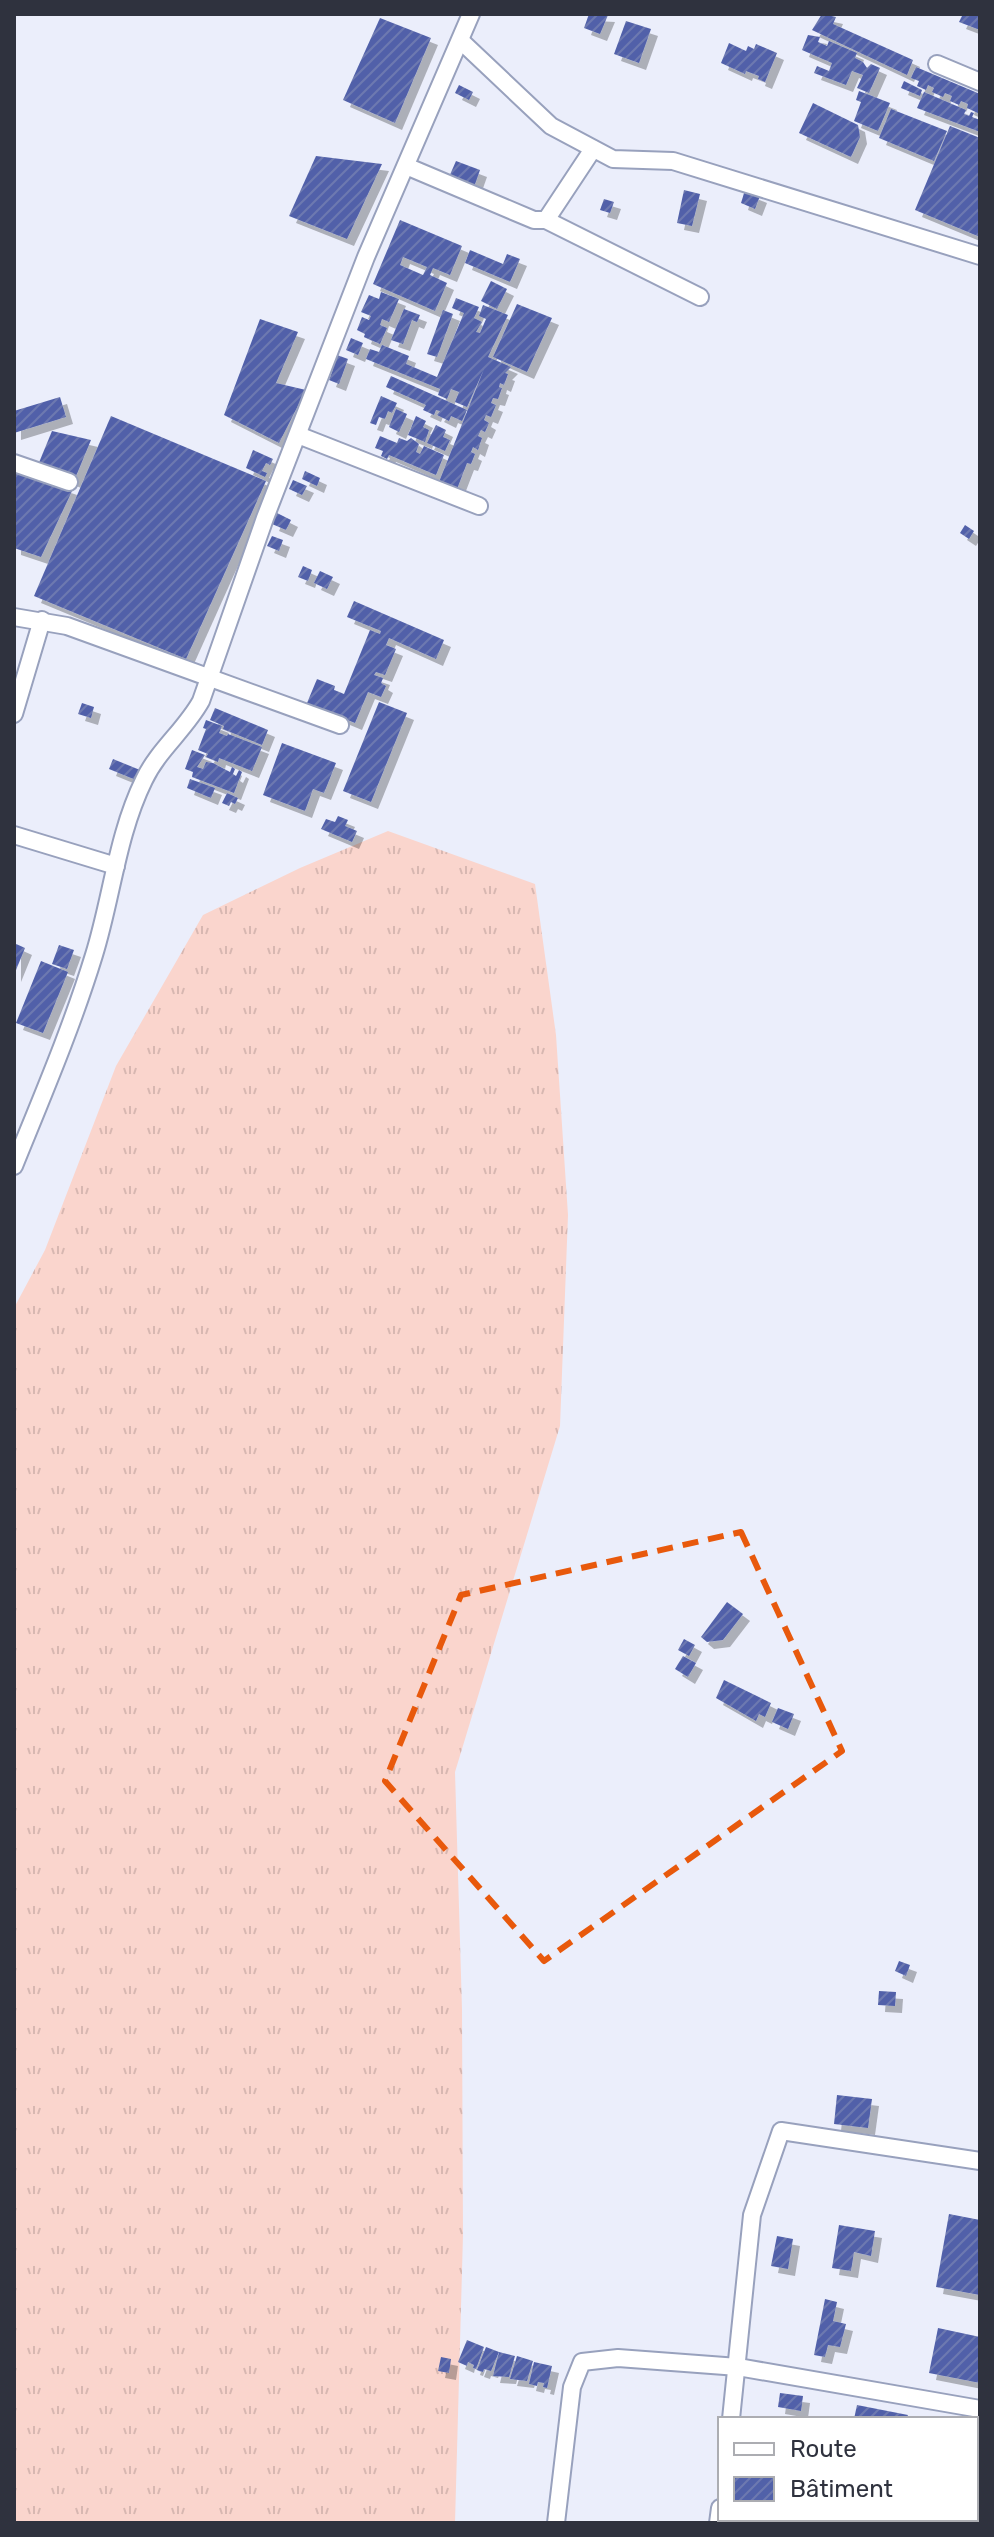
<svg xmlns="http://www.w3.org/2000/svg" width="994" height="2537" font-family="Rubik,sans-serif">
	<style>
		.grass { fill: url(#grass-tufts) }
		.building { fill: url(#building-hatch); fill-rule: evenodd; filter: url(#shadow) }
		.lines { fill: none; stroke-linecap: round; stroke-linejoin: round }
		.minor-casing { stroke: #98a1bd; stroke-width: 20 }
		.minor { stroke: #fff; stroke-width: 16 }
		.marked { fill: none; stroke: #e8590c; stroke-width: 6; stroke-dasharray: 16 10; stroke-linejoin: round }
	</style>
	<defs>
		<pattern id="grass-tufts" width="24" height="20" patternUnits="userSpaceOnUse" patternTransform="scale(2)"><rect width="24" height="20" fill="#fad5cd"/><path d="M3 7l-1-3M5 7V3M7 7l1-3M15 17l-1-3M17 17v-4M19 17l1-3" fill="none" stroke="#d7b7b1"/></pattern>
		<pattern id="building-hatch" width="6" height="6" patternUnits="userSpaceOnUse" patternTransform="scale(2)"><rect width="6" height="6" fill="#5161a9"/><path d="M-1 1l2-2M0 6l6-6M5 7l2-2" fill="none" stroke="#6d79b0"/></pattern>
		<filter id="shadow"><feDropShadow dx="7" dy="7" stdDeviation="0" flood-color="#0004"/></filter>
	</defs>
	<rect width="100%" height="100%" fill="#ebeefb"/>
	<path class="grass" d="M388,831L535,884L556,1035L568,1215L560,1426L455,1772L462,2009L463,2235L455,2523H14V1308L45,1250L116,1066L203,915L300,868Z"/>
	<g class="building">
		<path d="M589,14L608,15L600,34L584,28Z"/>
		<path d="M822,14L836,17L833,24L913,60L907,75L812,30Z"/>
		<path d="M963,14H980V30L959,22Z"/>
		<path d="M380,18L431,38L395,123L343,100Z"/>
		<path d="M626,21L651,29L639,63L614,54Z"/>
		<path d="M808,35L820,37L818,42L827,46L829,41L857,53L855,58L863,62L867,68L871,64L880,68L869,93L857,88L863,75L852,71L846,85L814,73L817,66L829,71L832,63L802,50Z"/>
		<path d="M729,43L746,51L748,46L754,49L756,44L777,53L765,82L758,79L759,76L746,71L745,74L721,63Z"/>
		<path d="M916,67L980,94V114L967,108L968,104L961,101L959,105L950,101L952,96L945,93L943,97L932,92L934,88L928,85L926,90L917,86L919,81L911,78Z"/>
		<path d="M904,81L922,90L920,96L901,88Z"/>
		<path d="M459,85L473,92L469,100L455,93Z"/>
		<path d="M859,91L890,103L878,131L854,121L861,102L856,100Z"/>
		<path d="M924,92L966,110L964,114L969,116L971,112L974,113L972,117L980,120V132L917,108Z"/>
		<path d="M813,103L858,125L860,137L851,157L799,133Z"/>
		<path d="M891,109L947,131L934,161L879,138Z"/>
		<path d="M950,126L980,138V237L915,210Z"/>
		<path d="M316,156L382,164L347,239L289,216Z"/>
		<path d="M456,161L480,170L474,187L449,177Z"/>
		<path d="M684,190L700,194L692,226L677,223Z"/>
		<path d="M745,190L760,196L755,209L741,203Z"/>
		<path d="M604,199L614,202L610,213L600,210Z"/>
		<path d="M400,220L462,246L450,275L433,268L430,275L447,283L435,311L373,284ZM403,257L427,267L423,275L400,265Z"/>
		<path d="M470,250L503,264L507,254L520,259L510,282L465,263Z"/>
		<path d="M491,281L507,289L497,309L481,301Z"/>
		<path d="M381,292L399,299L389,322L382,319L380,325L387,328L380,344L364,337L365,334L357,330L362,317L369,320L371,316L361,312L369,295L379,299Z"/>
		<path d="M456,298L479,307L474,318L482,322L476,332L480,333L486,319L479,316L483,305L508,315L488,357L511,367L505,373L508,374L504,385L500,383L499,387L502,388L498,399L493,398L491,403L496,405L491,417L486,415L484,420L489,423L485,432L481,430L478,436L482,438L478,450L473,447L471,452L475,454L471,464L467,463L457,489L439,482L484,369L467,407L455,402L459,392L451,389L447,399L438,395L440,389L366,359L370,349L379,352L382,345L409,356L406,364L437,377L464,313L452,308Z"/>
		<path d="M517,304L552,318L527,372L493,357Z"/>
		<path d="M404,309L420,315L417,322L412,320L403,344L391,340Z"/>
		<path d="M443,310L453,314L437,357L427,354Z"/>
		<path d="M260,319L298,332L276,383L306,390L279,443L224,415Z"/>
		<path d="M351,338L363,343L358,355L346,350Z"/>
		<path d="M337,355L348,359L339,384L329,380L333,369L330,368Z"/>
		<path d="M391,376L467,410L462,421L451,416L449,421L437,415L440,411L436,410L434,415L423,410L426,405L386,387Z"/>
		<path d="M381,396L397,403L392,413L388,411L385,419L379,417L376,425L370,423Z"/>
		<path d="M60,397L66,417L14,433V411Z"/>
		<path d="M396,409L407,414L399,432L389,427Z"/>
		<path d="M111,416L266,481L186,659L34,596Z"/>
		<path d="M416,416L426,421L423,427L429,430L425,442L408,435Z"/>
		<path d="M436,425L446,430L443,437L450,440L445,451L427,443Z"/>
		<path d="M52,431L91,440L74,481L38,465Z"/>
		<path d="M380,436L397,443L399,438L407,441L411,438L419,444L416,452L420,454L424,446L444,455L436,475L389,455L387,459L381,456L383,451L375,448Z"/>
		<path d="M253,450L273,459L270,465L266,463L262,471L267,473L265,477L246,468Z"/>
		<path d="M14,469L73,489L41,557L14,548Z"/>
		<path d="M305,471L320,478L317,486L302,479Z"/>
		<path d="M293,480L307,486L302,495L289,489Z"/>
		<path d="M277,513L291,520L286,530L272,524Z"/>
		<path d="M965,525L974,531L969,539L960,533Z"/>
		<path d="M272,536L283,540L279,551L267,546Z"/>
		<path d="M303,566L312,570L308,581L298,577Z"/>
		<path d="M320,571L333,577L327,589L314,583Z"/>
		<path d="M354,601L444,640L436,659L389,638L386,645L396,649L385,675L376,672L374,675L383,678L381,683L386,686L381,697L368,692L355,723L307,703L317,679L335,686L334,690L344,694L370,630L380,634L381,631L347,617Z"/>
		<path d="M379,702L407,713L371,802L343,791Z"/>
		<path d="M82,703L94,707L91,718L78,714Z"/>
		<path d="M215,708L268,730L262,745L223,729L224,726L210,720Z"/>
		<path d="M206,720L222,726L219,733L227,736L228,734L262,747L252,771L219,758L218,762L206,757L208,754L198,750L206,729L203,728Z"/>
		<path d="M282,743L336,763L324,793L313,789L305,811L263,795Z"/>
		<path d="M192,750L205,755L197,767L203,769L206,762L213,763L230,772L232,767L235,769L233,774L236,776L239,770L242,772L234,793L192,777L193,772L185,769Z"/>
		<path d="M113,759L140,770L136,780L109,769Z"/>
		<path d="M190,779L215,788L211,798L187,788Z"/>
		<path d="M227,793L238,798L235,804L231,802L229,806L222,803Z"/>
		<path d="M338,816L348,820L345,826L357,831L352,842L321,829L326,819L335,822Z"/>
		<path d="M14,943L25,948L14,975Z"/>
		<path d="M59,945L74,950L67,969L52,964Z"/>
		<path d="M41,961L68,972L43,1033L16,1023Z"/>
		<path d="M727,1602L743,1614L723,1640L707,1642L701,1637Z"/>
		<path d="M684,1639L695,1645L689,1656L678,1650Z"/>
		<path d="M683,1656L696,1663L688,1677L675,1669Z"/>
		<path d="M724,1680L771,1703L765,1717L759,1714L756,1721L716,1698Z"/>
		<path d="M778,1708L794,1714L788,1729L772,1722Z"/>
		<path d="M899,1961L910,1965L906,1976L895,1971Z"/>
		<path d="M879,1991L896,1992L895,2006L878,2005Z"/>
		<path d="M837,2095L872,2099L868,2128L834,2124Z"/>
		<path d="M949,2214L980,2220V2295L936,2287Z"/>
		<path d="M839,2225L875,2231L871,2256L854,2252L851,2271L832,2268Z"/>
		<path d="M777,2236L793,2239L788,2269L771,2266Z"/>
		<path d="M825,2299L837,2302L833,2321L846,2324L840,2347L828,2345L825,2357L814,2355Z"/>
		<path d="M938,2328L980,2337V2383L929,2373Z"/>
		<path d="M467,2340L484,2347L476,2369L473,2368L474,2365L468,2362L467,2366L458,2362Z"/>
		<path d="M486,2347L499,2352L491,2371L484,2369L483,2372L477,2370Z"/>
		<path d="M499,2352L515,2356L509,2377L493,2376Z"/>
		<path d="M517,2356L533,2361L527,2381L510,2379Z"/>
		<path d="M441,2357L451,2359L449,2373L438,2371Z"/>
		<path d="M534,2362L552,2366L547,2388L543,2387L544,2383L538,2382L537,2386L529,2384Z"/>
		<path d="M780,2393L803,2396L801,2411L778,2407Z"/>
		<path d="M857,2405L908,2415L907,2419H854Z"/>
		<path d="M978,2437L980,2438V2469L976,2468Z"/>
	</g>
	<g class="lines">
		<defs>
			<g id="minor">
				<path d="M461,41L551,126L613,159L673,161L980,256"/>
				<path d="M937,64L980,82"/>
				<path d="M406,166L534,220H546L593,149"/>
				<path d="M546,220L700,297"/>
				<path d="M298,435L479,506"/>
				<path d="M14,463L69,482"/>
				<path d="M14,617L67,626L340,725"/>
				<path d="M14,714L42,620"/>
				<path d="M14,835L116,866"/>
				<path d="M14,1166C42,1097 72,1027 94,955C112,897 117,835 144,780C158,750 185,730 201,701L265,518L366,257L471,14"/>
				<path d="M731,2419L752,2215L781,2131L980,2161"/>
				<path d="M556,2523L572,2387L582,2362L618,2358L738,2367L980,2409"/>
				<path d="M718,2523L720,2508"/>
			</g>
		</defs>
		<use href="#minor" class="minor-casing"/>
		<use href="#minor" class="minor"/>
	</g>
	<path class="marked" d="M741,1532L842,1751L544,1961L385,1781L461,1595Z"/>
	<rect width="994" height="2537" fill="none" stroke="#2f323e" stroke-width="32"/>
	<rect x="718" y="2417" width="260" height="104" fill="#ffffff" stroke="#acadb2" stroke-width="2"/>
	<rect x="734" y="2443" width="40" height="12" fill="#ffffff" stroke="#acadb2" stroke-width="2"/>
	<text x="790" y="2457" font-size="24" fill="#2f323e">Route</text>
	<rect x="734" y="2477" width="40" height="24" fill="url(#building-hatch)" stroke="#acadb2" stroke-width="2"/>
	<text x="790" y="2497" font-size="24" fill="#2f323e">Bâtiment</text>
</svg>
